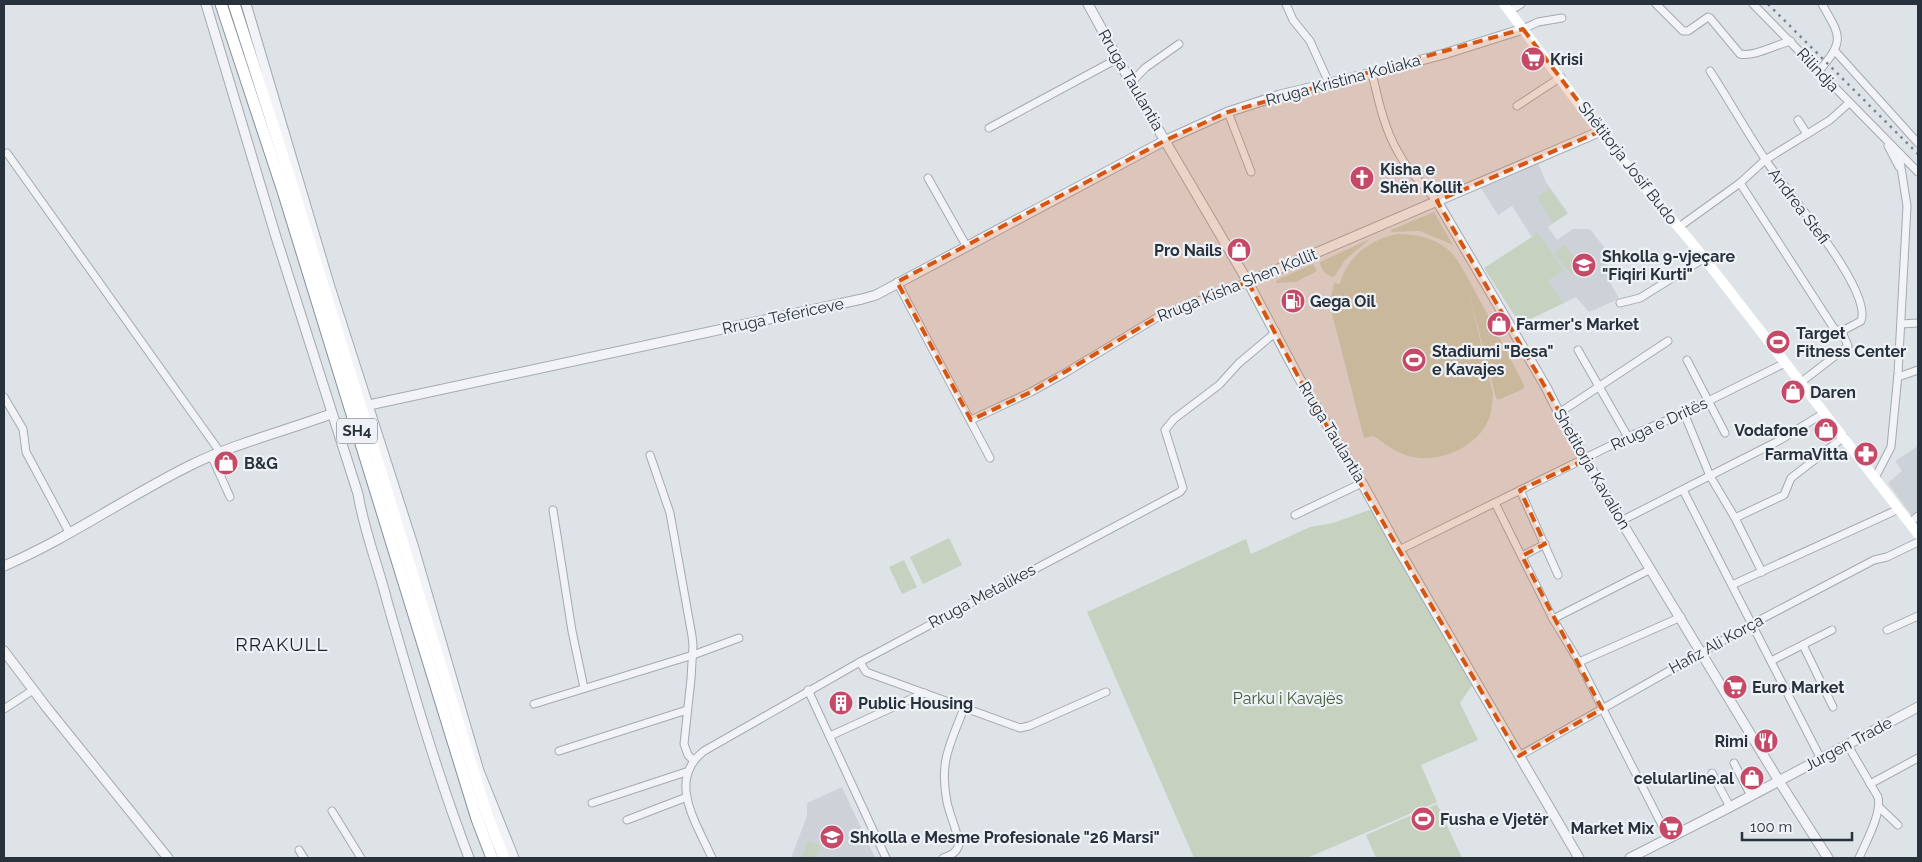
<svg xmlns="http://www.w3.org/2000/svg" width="1922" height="862" font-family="Raleway,sans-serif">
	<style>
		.built { fill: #cdd2d9 }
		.green { fill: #c6d1c0 }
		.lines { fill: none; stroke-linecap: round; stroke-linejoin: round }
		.minor-casing { stroke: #a4aab1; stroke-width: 9 }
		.tertiary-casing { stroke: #a4aab1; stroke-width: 11 }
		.trunk-casing { stroke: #87919d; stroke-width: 13 }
		.minor { stroke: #f1f3f6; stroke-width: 7 }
		.tertiary { stroke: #f1f3f6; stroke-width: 9 }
		.secondary { stroke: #fff; stroke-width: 10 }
		.trunk { stroke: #fff; stroke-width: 11 }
		.rail { stroke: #798490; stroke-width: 2.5; stroke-dasharray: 2.5 5; stroke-linecap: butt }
		.marked { fill: #d55511; fill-opacity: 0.2; stroke: #d55511; stroke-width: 4; stroke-dasharray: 10 6; stroke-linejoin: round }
		.labels { text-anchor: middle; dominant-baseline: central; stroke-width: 4.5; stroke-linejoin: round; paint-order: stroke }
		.shield { fill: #eef1f5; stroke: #636b74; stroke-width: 1 }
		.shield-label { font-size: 15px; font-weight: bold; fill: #28323d }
		.poi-label { font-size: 16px; font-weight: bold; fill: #28323d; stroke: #eef1f5; text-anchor: start }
		.street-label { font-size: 16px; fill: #28323d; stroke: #eef1f5 }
		.park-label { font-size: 16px; fill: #405836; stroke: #eef1f5 }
		.quarter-label { font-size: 19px; letter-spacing: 1px; fill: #1b232e; stroke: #eef1f5 }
	</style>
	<rect width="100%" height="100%" fill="#dee3e7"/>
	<g class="built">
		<path d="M1538,163L1546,182L1568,213L1548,227L1557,240L1573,229H1590L1611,256L1605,261L1614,276L1609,280L1619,299L1589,312L1576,297L1564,303L1548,281L1564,270L1538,234L1532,237L1512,206L1498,215L1481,188Z"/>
		<path d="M1918,446V512L1912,516L1888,483L1902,471L1895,461Z"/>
		<path d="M842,787L875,858H791L807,816V803Z"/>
	</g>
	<g class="green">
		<path d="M1550,189L1567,214L1553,223L1537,197Z"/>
		<path d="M1434,212L1453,245L1420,231L1391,232V230Z"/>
		<path d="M1538,233L1564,270L1548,281L1564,303L1520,324L1484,268Z"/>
		<path d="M1398,234C1415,234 1432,237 1446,248C1457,256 1463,270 1470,282C1489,316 1506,351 1524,385V388L1521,390L1498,400L1496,398L1467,285L1493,394C1492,403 1492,413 1488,421C1475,449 1437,464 1408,456C1395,452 1385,444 1374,436L1364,438L1332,314L1331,298L1334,283L1340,284C1347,256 1371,239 1398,234Z"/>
		<path d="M1370,239L1345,260L1334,277C1327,276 1320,270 1320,262Z"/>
		<path d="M1565,245L1581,266L1571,274L1554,253Z"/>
		<path d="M1313,264L1317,271L1296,282L1276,283L1277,280Z"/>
		<path d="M1372,509L1473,684L1460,703L1478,740L1421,765L1437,802L1307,858H1194L1087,612L1246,539L1251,554L1310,527L1333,523Z"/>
		<path d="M949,538L962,565L923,584L910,557Z"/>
		<path d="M904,560L917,587L902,594L889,567Z"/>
		<path d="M1437,804L1462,858H1376L1366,835Z"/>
		<path d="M808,841L821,846L816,858H801Z"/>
	</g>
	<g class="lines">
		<defs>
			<g id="minor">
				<path d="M1286,4L1293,20L1310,41L1329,83"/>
				<path d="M1656,4L1683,31H1688L1708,17L1710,18L1740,54C1754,57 1775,45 1791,41"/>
				<path d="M1753,4L1918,172"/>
				<path d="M1510,11L1521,4"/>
				<path d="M1523,29L1538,22L1562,18"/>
				<path d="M1835,51L1918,143"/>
				<path d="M1710,71C1729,100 1746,131 1765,159C1784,189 1873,289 1861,321L1844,330H1835L1740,183"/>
				<path d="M1819,71C1845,40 1841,37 1822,4"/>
				<path d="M1372,73C1378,99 1384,128 1398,152C1408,171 1423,185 1437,201"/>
				<path d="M1131,83L1145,68L1179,44"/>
				<path d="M1517,106L1561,77"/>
				<path d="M1228,112L1251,172"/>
				<path d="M1798,120L1807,134"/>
				<path d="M989,128L1117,59"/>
				<path d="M1888,146L1899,167"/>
				<path d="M7,153L220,452"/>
				<path d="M928,178L967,247"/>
				<path d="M1679,227L1740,183L1765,160L1830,120L1849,103"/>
				<path d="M897,282L990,458"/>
				<path d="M1620,303L1640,298L1703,259"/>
				<path d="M1901,324L1918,323"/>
				<path d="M1578,350L1628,437"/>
				<path d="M1687,360L1725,433"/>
				<path d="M1898,377L1918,370"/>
				<path d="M1800,383L1848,346L1841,330"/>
				<path d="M4,397L23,429L26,452L69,532"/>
				<path d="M1559,413L1668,341"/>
				<path d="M1684,413L1710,476L1735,518L1762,572"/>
				<path d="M971,420L1031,392L1065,373L1158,317L1248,282"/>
				<path d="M211,455L230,497"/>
				<path d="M650,455L670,513L692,636L693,645L691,679L684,744L688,755L693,760"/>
				<path d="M1875,478L1891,447L1898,374L1907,206L1900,161L1901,155"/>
				<path d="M1520,490L1558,575"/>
				<path d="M1683,490L1821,759"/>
				<path d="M1495,503L1553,619L1579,662L1669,839"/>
				<path d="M553,510L572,631L584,688"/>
				<path d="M1295,515L1362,483"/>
				<path d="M1735,518L1784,495L1791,478L1844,437"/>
				<path d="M1621,521L1780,440L1824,413"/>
				<path d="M1909,523L1918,516"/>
				<path d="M1399,550L1628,437L1684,413L1785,363"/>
				<path d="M1522,556L1545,544"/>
				<path d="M1732,585L1899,509"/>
				<path d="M1553,619L1651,569"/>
				<path d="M1887,630L1918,616"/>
				<path d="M1803,645L1833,707"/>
				<path d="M1771,661L1832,630"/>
				<path d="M860,662L866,672L1020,728L1029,726L1106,692"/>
				<path d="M1579,662L1681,617"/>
				<path d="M808,690L886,858"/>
				<path d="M534,704L693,655L739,638"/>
				<path d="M4,709L33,690"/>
				<path d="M830,736L924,693"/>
				<path d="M1847,744L1878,797C1882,813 1866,842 1859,858"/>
				<path d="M559,751L687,710"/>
				<path d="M1519,756L1752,624L1874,560L1887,557L1918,542"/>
				<path d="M1734,763L1751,796"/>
				<path d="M1712,773L1730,807"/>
				<path d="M1870,784L1918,758"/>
				<path d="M592,803L686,772"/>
				<path d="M1879,807L1898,825"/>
				<path d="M332,811L361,858"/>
				<path d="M627,820L687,797"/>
				<path d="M299,850L304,858"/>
				<path d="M712,858C697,824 666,780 704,751L860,662L1180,492L1183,488L1165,430L1174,419L1219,385L1239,363L1276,332"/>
				<path d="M943,858C951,855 957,853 959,844C957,830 950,816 947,802C939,761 950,745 964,708"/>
			</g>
			<g id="tertiary">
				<path d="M206,4L276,237L358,494C364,531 378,565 387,601C412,688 437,774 469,858"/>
				<path d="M246,4L330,287L413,545L479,771L514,858"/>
				<path d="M1088,4L1131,83L1248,282L1299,378L1362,483L1399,550L1579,858"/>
				<path d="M1437,201L1546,387L1559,413L1621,521L1779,781L1828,858"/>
				<path d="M1248,282L1601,131"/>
				<path d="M369,405L862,299L876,295L1166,140L1228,112L1280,95L1372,73L1444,54L1523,29"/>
				<path d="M4,566C69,538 128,496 191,465C236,443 285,431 331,414"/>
				<path d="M4,651L47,708L168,858"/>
				<path d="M1630,858L1730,807L1918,707"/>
			</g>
			<g id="trunk">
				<path d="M221,4L283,191L477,819L492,858"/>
				<path d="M234,4L293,188L487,815L504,858"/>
			</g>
		</defs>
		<use href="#minor" class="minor-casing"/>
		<use href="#tertiary" class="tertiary-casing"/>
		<use href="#trunk" class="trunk-casing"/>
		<use href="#minor" class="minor"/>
		<use href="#tertiary" class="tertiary"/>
		<path class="secondary" d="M1504,4L1616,153L1697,249L1918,534"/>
		<use href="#trunk" class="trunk"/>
		<path class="rail" d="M1768,4L1918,154"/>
	</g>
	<path class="marked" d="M1523,29L1601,131L1437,201L1587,459L1520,490L1545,544L1522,556L1602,709L1519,756L1299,378L1248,282L1158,317L1031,392L971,420L897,282L1166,140L1228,112Z"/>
	<defs>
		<symbol id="supermarket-disc" viewBox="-11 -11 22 22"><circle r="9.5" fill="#c74968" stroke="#eef1f5"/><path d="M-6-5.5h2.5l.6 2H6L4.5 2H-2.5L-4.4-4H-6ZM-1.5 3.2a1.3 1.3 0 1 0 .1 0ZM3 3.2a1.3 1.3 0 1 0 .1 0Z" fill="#fff"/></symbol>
		<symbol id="church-disc" viewBox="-11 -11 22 22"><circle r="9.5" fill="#c74968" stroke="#eef1f5"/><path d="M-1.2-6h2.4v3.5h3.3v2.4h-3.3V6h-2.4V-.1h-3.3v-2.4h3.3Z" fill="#fff"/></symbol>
		<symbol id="shop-disc" viewBox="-11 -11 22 22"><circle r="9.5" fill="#c74968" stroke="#eef1f5"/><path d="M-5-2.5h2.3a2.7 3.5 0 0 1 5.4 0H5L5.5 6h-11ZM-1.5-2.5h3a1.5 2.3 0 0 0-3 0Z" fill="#fff"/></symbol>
		<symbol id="school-disc" viewBox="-11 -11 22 22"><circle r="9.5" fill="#c74968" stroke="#eef1f5"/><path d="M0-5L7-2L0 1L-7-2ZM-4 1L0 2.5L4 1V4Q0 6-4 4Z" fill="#fff"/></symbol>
		<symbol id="fuel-disc" viewBox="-11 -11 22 22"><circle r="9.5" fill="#c74968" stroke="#eef1f5"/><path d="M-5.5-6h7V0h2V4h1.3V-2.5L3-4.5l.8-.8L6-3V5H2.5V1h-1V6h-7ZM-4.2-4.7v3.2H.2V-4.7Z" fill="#fff"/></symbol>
		<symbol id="stadium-disc" viewBox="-11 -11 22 22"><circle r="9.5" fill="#c74968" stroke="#eef1f5"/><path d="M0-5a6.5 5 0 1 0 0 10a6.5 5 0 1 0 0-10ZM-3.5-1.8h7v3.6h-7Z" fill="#fff"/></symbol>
		<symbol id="pharmacy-disc" viewBox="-11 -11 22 22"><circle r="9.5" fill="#c74968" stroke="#eef1f5"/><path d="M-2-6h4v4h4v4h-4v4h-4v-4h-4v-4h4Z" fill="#fff"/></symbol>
		<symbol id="building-disc" viewBox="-11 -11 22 22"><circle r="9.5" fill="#c74968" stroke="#eef1f5"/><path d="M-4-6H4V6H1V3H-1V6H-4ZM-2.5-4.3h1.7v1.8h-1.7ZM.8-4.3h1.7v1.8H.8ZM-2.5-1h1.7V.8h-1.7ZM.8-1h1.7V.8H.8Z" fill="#fff"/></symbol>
		<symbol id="restaurant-disc" viewBox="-11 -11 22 22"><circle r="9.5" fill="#c74968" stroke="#eef1f5"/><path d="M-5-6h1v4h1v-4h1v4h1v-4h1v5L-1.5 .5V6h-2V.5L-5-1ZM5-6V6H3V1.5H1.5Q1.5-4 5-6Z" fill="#fff"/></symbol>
	</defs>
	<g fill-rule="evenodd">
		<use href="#supermarket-disc" x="1519" y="45" width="28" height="28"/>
		<use href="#church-disc" x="1348" y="164" width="28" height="28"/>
		<use href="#shop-disc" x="1225" y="236" width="28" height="28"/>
		<use href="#school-disc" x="1570" y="251" width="28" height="28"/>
		<use href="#fuel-disc" x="1279" y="287" width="28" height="28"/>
		<use href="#shop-disc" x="1485" y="310" width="28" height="28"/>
		<use href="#stadium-disc" x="1764" y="328" width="28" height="28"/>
		<use href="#stadium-disc" x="1400" y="346" width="28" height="28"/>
		<use href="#shop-disc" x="1779" y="378" width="28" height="28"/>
		<use href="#shop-disc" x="1812" y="416" width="28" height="28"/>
		<use href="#pharmacy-disc" x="1852" y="440" width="28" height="28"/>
		<use href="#shop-disc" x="212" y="449" width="28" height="28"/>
		<use href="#supermarket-disc" x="1721" y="673" width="28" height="28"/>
		<use href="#building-disc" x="827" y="689" width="28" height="28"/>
		<use href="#restaurant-disc" x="1752" y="727" width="28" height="28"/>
		<use href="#shop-disc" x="1738" y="764" width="28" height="28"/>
		<use href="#stadium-disc" x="1409" y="805" width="28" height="28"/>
		<use href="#supermarket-disc" x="1657" y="814" width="28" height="28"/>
		<use href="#school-disc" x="818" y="823" width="28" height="28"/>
	</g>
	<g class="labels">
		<rect class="shield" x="337" y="418.5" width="40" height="25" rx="4"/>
		<g class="shield-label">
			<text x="357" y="431">SH4</text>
		</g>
		<g class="poi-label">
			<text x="1550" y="59">Krisi</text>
			<text x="1380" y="169">Kisha e<tspan x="1380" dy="18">Shën Kollit</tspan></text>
			<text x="1222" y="250" text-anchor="end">Pro Nails</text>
			<text x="1602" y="256">Shkolla 9-vjeçare<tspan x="1602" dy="18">"Fiqiri Kurti"</tspan></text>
			<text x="1310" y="301">Gega Oil</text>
			<text x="1516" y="324">Farmer's Market</text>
			<text x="1796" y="333">Target<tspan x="1796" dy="18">Fitness Center</tspan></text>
			<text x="1432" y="351">Stadiumi "Besa"<tspan x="1432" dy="18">e Kavajes</tspan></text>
			<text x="1810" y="392">Daren</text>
			<text x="1808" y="430" text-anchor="end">Vodafone</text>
			<text x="1848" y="454" text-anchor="end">FarmaVitta</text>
			<text x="244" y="463">B&amp;G</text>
			<text x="1752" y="687">Euro Market</text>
			<text x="858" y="703">Public Housing</text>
			<text x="1748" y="741" text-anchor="end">Rimi</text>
			<text x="1734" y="778" text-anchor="end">celularline.al</text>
			<text x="1440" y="819">Fusha e Vjetër</text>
			<text x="1654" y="828" text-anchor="end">Market Mix</text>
			<text x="850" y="837">Shkolla e Mesme Profesionale "26 Marsi"</text>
		</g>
		<g class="street-label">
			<text transform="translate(1818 70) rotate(47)">Rilindja</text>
			<text transform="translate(1131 80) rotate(60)">Rruga Taulantia</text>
			<text transform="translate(1343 80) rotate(-15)">Rruga Kristina Koliaka</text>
			<text transform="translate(1628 163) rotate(52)">Shëtitorja Josif Budo</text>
			<text transform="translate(1799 206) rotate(53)">Andrea Stefi</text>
			<text transform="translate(1237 285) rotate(-22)">Rruga Kisha Shen Kollit</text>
			<text transform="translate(783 316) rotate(-12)">Rruga Tefericeve</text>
			<text transform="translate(1659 424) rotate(-25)">Rruga e Dritës</text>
			<text transform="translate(1332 432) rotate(59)">Rruga Taulantia</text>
			<text transform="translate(1592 469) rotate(60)">Shetitorja Kavalion</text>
			<text transform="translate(982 596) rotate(-28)">Rruga Metalikes</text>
			<text transform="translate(1716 644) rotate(-29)">Hafiz Ali Korça</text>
			<text transform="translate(1848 744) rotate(-28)">Jurgen Trade</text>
		</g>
		<g class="park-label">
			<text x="1288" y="698">Parku i Kavajës</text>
		</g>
		<g class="quarter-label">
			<text x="282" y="644">RRAKULL</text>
		</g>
	</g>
	<rect width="1922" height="862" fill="none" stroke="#28323d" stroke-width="10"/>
	<path d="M1742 832v8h110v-8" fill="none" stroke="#28323d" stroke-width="2.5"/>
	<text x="1750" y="832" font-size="15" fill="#28323d" stroke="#eef1f5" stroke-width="4" paint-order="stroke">100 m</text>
</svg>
